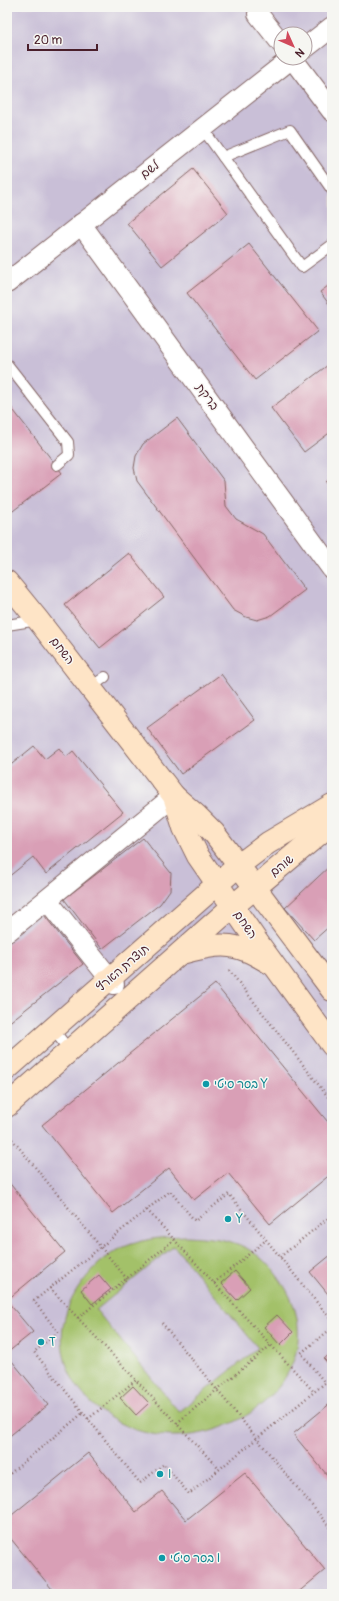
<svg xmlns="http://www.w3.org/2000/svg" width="339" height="1601" font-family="Pangolin,'Playpen Sans Hebrew',sans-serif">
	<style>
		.industrial { fill: #c9bfd7; fill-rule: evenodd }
		.green { fill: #a3c169; stroke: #76704a; fill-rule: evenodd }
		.building { fill: #d99fb6 }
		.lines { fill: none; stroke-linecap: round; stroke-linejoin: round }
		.lane-casing { stroke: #846564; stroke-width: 12 }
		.street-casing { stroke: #846564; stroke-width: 22 }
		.secondary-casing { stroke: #846564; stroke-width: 24 }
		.path { stroke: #846564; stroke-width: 2.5; stroke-dasharray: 1 3; stroke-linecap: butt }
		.lane { stroke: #fff; stroke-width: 10 }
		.street { stroke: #fff; stroke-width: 20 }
		.secondary { stroke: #fee4c6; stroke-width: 22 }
		.culture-dot { fill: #0f9aa8; stroke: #f6f6f2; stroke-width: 1.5 }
		.labels { text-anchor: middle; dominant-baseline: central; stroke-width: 3; stroke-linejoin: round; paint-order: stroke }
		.street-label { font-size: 12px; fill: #4a1f2b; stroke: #f6f6f2 }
		.culture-label { font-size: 12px; fill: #0d838f; stroke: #f6f6f2; text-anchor: start }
	</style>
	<rect width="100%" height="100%" fill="#f6f6f2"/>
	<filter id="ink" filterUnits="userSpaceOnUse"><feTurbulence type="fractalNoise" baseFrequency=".025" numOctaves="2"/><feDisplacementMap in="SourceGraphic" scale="8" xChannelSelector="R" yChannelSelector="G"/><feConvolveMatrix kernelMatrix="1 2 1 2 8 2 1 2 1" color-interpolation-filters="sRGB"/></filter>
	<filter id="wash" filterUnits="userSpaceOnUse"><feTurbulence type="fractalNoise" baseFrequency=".012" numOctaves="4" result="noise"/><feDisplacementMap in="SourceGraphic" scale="16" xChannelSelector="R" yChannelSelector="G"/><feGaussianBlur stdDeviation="0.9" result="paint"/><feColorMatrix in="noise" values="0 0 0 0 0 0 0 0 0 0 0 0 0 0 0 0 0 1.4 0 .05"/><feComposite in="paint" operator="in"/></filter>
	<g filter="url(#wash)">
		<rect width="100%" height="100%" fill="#f0e6ce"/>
		<path class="industrial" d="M7,7H332V1594H7ZM281,34H305V58H281Z"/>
		<path class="green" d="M186,1236C204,1237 223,1238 240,1245C257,1252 271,1266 281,1281C335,1360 253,1438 172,1436C97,1435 32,1362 77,1290C87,1275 100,1260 116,1251C137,1239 162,1237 186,1236ZM174,1246L258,1348L179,1412L96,1310Z"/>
		<g id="blocks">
			<g class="building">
				<path d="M193,169L228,213L162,266L127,223Z"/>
				<path d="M249,244L318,331L255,380L187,293Z"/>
				<path d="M332,283V308L320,292Z"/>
				<path d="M332,362V431L304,452L271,408Z"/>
				<path d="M7,402L62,473L9,514L7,511Z"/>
				<path d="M177,418L224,481L226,506L236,519L263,534L305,590L270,616L257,620L246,617L233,610L137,481L134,468L136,456L143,444Z"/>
				<path d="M332,477V491L326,482Z"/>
				<path d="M129,553L164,597L100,648L65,605Z"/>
				<path d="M221,674L255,720L181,774L147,728Z"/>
				<path d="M34,746L45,759L59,748L66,757L73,751L123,812L46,874L33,857L7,878V768Z"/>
				<path d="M143,838L171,873L170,890L160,904L102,949L64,899Z"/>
				<path d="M332,864V924L314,940L285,908Z"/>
				<path d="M44,915L83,964L7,1024V945Z"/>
				<path d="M215,984L332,1127V1173L270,1224L228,1173L194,1200L169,1168L113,1213L42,1125Z"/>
				<path d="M7,1180L65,1252L7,1300Z"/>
				<path d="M332,1254V1299L310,1272Z"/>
				<path d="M235,1271L250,1288L237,1300L221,1283Z"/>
				<path d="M99,1275L111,1289L92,1304L81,1290Z"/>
				<path d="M7,1301L33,1332L7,1353Z"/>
				<path d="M277,1315L293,1332L280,1345L264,1327Z"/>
				<path d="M332,1352V1368L324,1359Z"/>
				<path d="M7,1355L48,1405L7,1438Z"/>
				<path d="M133,1386L149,1403L136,1415L120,1398Z"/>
				<path d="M332,1402V1481L293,1434Z"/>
				<path d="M88,1453L136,1512L162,1491L186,1520L245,1473L325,1570L296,1594H56L7,1534V1519Z"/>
			</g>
		</g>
	</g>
	<g filter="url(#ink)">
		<use href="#blocks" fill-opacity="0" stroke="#846564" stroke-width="1"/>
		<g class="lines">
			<defs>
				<g id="lane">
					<path d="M203,129L302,267L332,245"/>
					<path d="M223,157L290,130L332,190"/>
					<path d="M7,364L68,442L69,455L57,465"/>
					<path d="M7,625L38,620"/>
					<path d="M90,688L105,677"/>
					<path d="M53,1029L69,1050"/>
				</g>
				<g id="street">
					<path d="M258,14L281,43"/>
					<path d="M305,48L332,27"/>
					<path d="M292,58L332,111"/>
					<path d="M81,224L332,569"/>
					<path d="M7,283L292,58"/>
					<path d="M47,900L114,984"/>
					<path d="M7,932L174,796"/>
				</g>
				<g id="secondary">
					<path d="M7,582L38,620L174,796L196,815L214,833L332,990"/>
					<path d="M174,796L184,828L198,856L258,943L332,1045"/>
					<path d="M181,953C197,949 214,944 230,946C245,948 258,956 270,963"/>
					<path d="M7,1069L239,865L268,843L332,805"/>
					<path d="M7,1106L232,907L332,823"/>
				</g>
			</defs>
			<use href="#lane" class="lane-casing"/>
			<use href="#street" class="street-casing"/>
			<use href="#secondary" class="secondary-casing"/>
			<g class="path">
				<path d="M229,970L332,1102"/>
				<path d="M7,1133L127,1279"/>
				<path d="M147,1210L314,1392"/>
				<path d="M280,1257L332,1215"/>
				<path d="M214,1283L266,1240"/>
				<path d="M50,1288L219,1469"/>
				<path d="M78,1318L175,1239"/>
				<path d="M332,1321L229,1194L195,1221L170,1191L34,1301L58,1332L34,1352L140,1483L164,1464L189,1494L325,1383L301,1353L332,1328"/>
				<path d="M162,1323L332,1530"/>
				<path d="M88,1419L136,1380"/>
				<path d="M177,1423L271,1345"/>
				<path d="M7,1476L83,1413"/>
			</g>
			<use href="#lane" class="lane"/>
			<use href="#street" class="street"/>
			<use href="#secondary" class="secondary"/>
		</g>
	</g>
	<g class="culture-dot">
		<circle cx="206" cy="1084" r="4"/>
		<circle cx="228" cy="1219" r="4"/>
		<circle cx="41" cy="1342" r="4"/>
		<circle cx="160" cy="1474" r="4"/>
		<circle cx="162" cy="1558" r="4"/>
	</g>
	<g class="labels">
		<g class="street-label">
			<text transform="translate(150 170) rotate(-38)">לשם</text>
			<text transform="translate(207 397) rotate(54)">ברקת</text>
			<text transform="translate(62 651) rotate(52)">השחם</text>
			<text transform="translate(282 866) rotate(-39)">שוהם</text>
			<text transform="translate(245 925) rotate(55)">השחם</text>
			<text transform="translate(123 968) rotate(-41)">תוצרת הארץ</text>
		</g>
		<g class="culture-label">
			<text x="214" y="1084">בסר סיטי Y</text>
			<text x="236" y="1219">Y</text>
			<text x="49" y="1342">T</text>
			<text x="168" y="1474">I</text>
			<text x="170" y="1558">בסר סיטי I</text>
		</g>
	</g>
	<rect width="339" height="1601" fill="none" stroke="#f6f6f2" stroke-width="24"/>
	<g transform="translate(293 46) rotate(135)"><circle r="19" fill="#f6f6f2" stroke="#b1a0a2"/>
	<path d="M0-3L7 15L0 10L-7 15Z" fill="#d1495b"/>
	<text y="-6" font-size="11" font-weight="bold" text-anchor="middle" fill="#4a1f2b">N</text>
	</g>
	<path d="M28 44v6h69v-6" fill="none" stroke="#4a1f2b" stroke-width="2"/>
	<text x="34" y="44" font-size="12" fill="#4a1f2b" stroke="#f6f6f2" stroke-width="3" paint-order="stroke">20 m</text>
</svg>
